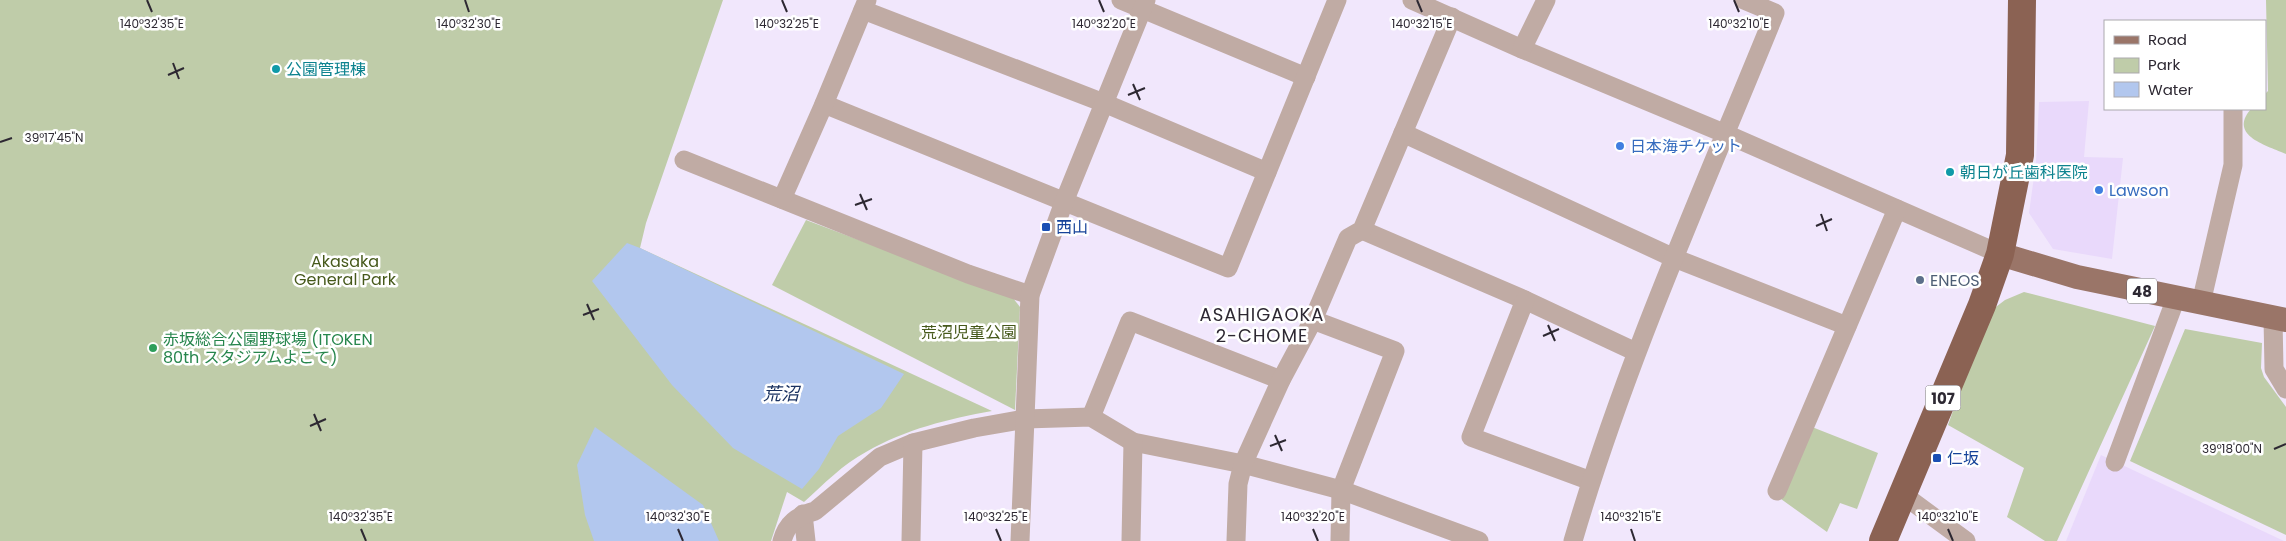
<svg xmlns="http://www.w3.org/2000/svg" width="2286" height="541" font-family="Poppins,'Noto Sans JP',sans-serif">
	<style>
		.built { fill: #e9d9fb }
		.green { fill: #bfcca9 }
		.water { fill: #b2c7ee }
		.lines { fill: none; stroke-linecap: round; stroke-linejoin: round }
		.minor { stroke: #c0aba4; stroke-width: 19 }
		.major { stroke: #9a7568; stroke-width: 24 }
		.highway { stroke: #8b6253; stroke-width: 28 }
		.ticks { fill: none; stroke: #2d2832; stroke-width: 2 }
		.culture-dot { fill: #0f9aa8; stroke: #fff; stroke-width: 2 }
		.shop-dot { fill: #3f7fe0; stroke: #fff; stroke-width: 2 }
		.transit-dot { fill: #1a4fb4; stroke: #fff; stroke-width: 2 }
		.service-dot { fill: #5c6f8a; stroke: #fff; stroke-width: 2 }
		.leisure-dot { fill: #2e9e5b; stroke: #fff; stroke-width: 2 }
		.labels { text-anchor: middle; dominant-baseline: central; stroke-width: 5; stroke-linejoin: round; paint-order: stroke }
		.shield { fill: #fff; stroke: #6c6870; stroke-width: 1 }
		.shield-label { font-size: 15px; font-weight: bold; fill: #2d2832 }
		.culture-label { font-size: 16px; fill: #0d838f; stroke: #fff; text-anchor: start }
		.shop-label { font-size: 16px; fill: #366cbe; stroke: #fff; text-anchor: start }
		.transit-label { font-size: 16px; fill: #164399; stroke: #fff; text-anchor: start }
		.park-label { font-size: 16px; fill: #46591b; stroke: #fff }
		.service-label { font-size: 16px; fill: #4e5e75; stroke: #fff; text-anchor: start }
		.leisure-label { font-size: 16px; fill: #27864d; stroke: #fff; text-anchor: start }
		.neighbourhood-label { font-size: 18px; letter-spacing: 1px; fill: #2d2832; stroke: #fff }
		.water-label { font-size: 18px; font-style: italic; fill: #193160; stroke: #fff }
		.ticks-label { font-size: 12px; text-anchor: middle; fill: #2d2832; stroke: #fff; stroke-width: 5; stroke-linejoin: round; paint-order: stroke }
	</style>
	<rect width="100%" height="100%" fill="#f1e7fc"/>
	<g class="built">
		<path d="M2089,101L2084,157L2123,158L2112,259L2053,249L2029,213L2036,162L2039,102Z"/>
		<path d="M2101,455L2284,541H2066Z"/>
	</g>
	<g class="green">
		<path d="M0,0H723L646,223L640,248L992,411C948,419 906,429 866,452C843,464 823,485 804,502L787,492L771,541H0Z"/>
		<path d="M2266,0H2286V154C2269,146 2227,136 2251,109H2265V94L2268,91Z"/>
		<path d="M806,220L1013,298L1020,307L1015,410L772,285Z"/>
		<path d="M2024,292L2155,326L2057,541H2045L2007,517L2024,468L1948,425L1988,313L2005,300Z"/>
		<path d="M2185,329L2262,343L2261,368L2264,377L2286,407V535L2130,461Z"/>
		<path d="M1812,427L1878,453L1857,509L1840,503L1827,532L1781,499Z"/>
	</g>
	<g class="water">
		<path d="M627,243L640,248L904,374L881,408L838,436L819,469L802,489L733,448L672,385L592,281Z"/>
		<path d="M595,427L703,505L719,541H594L585,515L577,465Z"/>
	</g>
	<g class="lines">
		<g class="minor">
			<path d="M1121,0L1306,77"/>
			<path d="M1412,0L1522,49L1726,134L2000,254"/>
			<path d="M863,10L1104,103L1267,172"/>
			<path d="M1522,49L1546,0"/>
			<path d="M824,104L1228,268L1337,0"/>
			<path d="M1403,133L1674,258L1847,326"/>
			<path d="M684,160L968,274L1030,295"/>
			<path d="M782,199L824,104L867,0"/>
			<path d="M1362,230L1525,300L1636,352"/>
			<path d="M1525,300L1471,437L1591,481"/>
			<path d="M2201,303L2233,165V109"/>
			<path d="M2273,318L2274,369L2286,389"/>
			<path d="M1313,320L1395,351L1341,490L1340,541"/>
			<path d="M1091,417L1130,321L1281,380"/>
			<path d="M2115,462L2176,298"/>
			<path d="M1777,491L1897,209"/>
			<path d="M1902,494L1966,541"/>
			<path d="M803,514L806,541"/>
			<path d="M782,541C787,523 797,516 815,511L880,457L913,443L974,428L1025,419L1091,417L1133,442L1243,464L1341,490L1479,541"/>
			<path d="M911,541L913,443"/>
			<path d="M1020,541L1030,295L1064,202L1146,0"/>
			<path d="M1131,541L1133,442"/>
			<path d="M1236,541L1238,484L1243,464L1281,380L1313,320L1348,238L1362,230L1452,17"/>
			<path d="M1573,541C1626,360 1704,188 1775,13L1744,0"/>
		</g>
		<path class="major" d="M2000,254L2077,277L2286,320"/>
		<path class="highway" d="M1883,541L1982,305L2000,254L2020,155L2022,0"/>
	</g>
	<path class="ticks" d="M147,0L152,12M465,0L469,12M782,0L787,12M1099,0L1104,12M1417,0L1422,12M1734,0L1739,12M173,63L179,79M168,75L184,68M1133,84L1140,100M1128,95L1145,88M0,142L12,138M860,194L867,210M855,205L872,199M1821,214L1827,231M1816,226L1832,219M587,304L594,320M583,315L599,309M1548,325L1555,341M1543,336L1559,329M314,414L321,431M310,426L326,419M1275,435L1282,451M1270,446L1286,440M2274,449L2286,444M361,529L366,541M678,529L683,541M996,529L1001,541M1313,529L1318,541M1631,529L1635,541M1948,529L1953,541"/>
	<g class="culture-dot">
		<circle cx="276" cy="69" r="5"/>
		<circle cx="1950" cy="172" r="5"/>
	</g>
	<g class="shop-dot">
		<circle cx="1620" cy="146" r="5"/>
		<circle cx="2099" cy="190" r="5"/>
	</g>
	<g class="transit-dot">
		<rect x="1041" y="222" width="10" height="10" rx="2.5"/>
		<rect x="1932" y="453" width="10" height="10" rx="2.5"/>
	</g>
	<circle class="service-dot" cx="1920" cy="280" r="5"/>
	<circle class="leisure-dot" cx="153" cy="348" r="5"/>
	<g class="labels">
		<g class="shield">
			<rect x="2127" y="278.5" width="30" height="25" rx="4"/>
			<rect x="1925.5" y="385.5" width="35" height="25" rx="4"/>
		</g>
		<g class="shield-label">
			<text x="2142" y="291">48</text>
			<text x="1943" y="398">107</text>
		</g>
		<g class="culture-label">
			<text x="286" y="69">公園管理棟</text>
			<text x="1960" y="172">朝日が丘歯科医院</text>
		</g>
		<g class="shop-label">
			<text x="1630" y="146">日本海チケット</text>
			<text x="2109" y="190">Lawson</text>
		</g>
		<g class="transit-label">
			<text x="1056" y="227">西山</text>
			<text x="1947" y="458">仁坂</text>
		</g>
		<g class="park-label">
			<text x="345" y="261">Akasaka<tspan x="345" dy="18">General Park</tspan></text>
			<text x="969" y="332">荒沼児童公園</text>
		</g>
		<g class="service-label">
			<text x="1930" y="280">ENEOS</text>
		</g>
		<g class="leisure-label">
			<text x="163" y="339">赤坂総合公園野球場 (ITOKEN<tspan x="163" dy="18">80th スタジアムよこて)</tspan></text>
		</g>
		<g class="neighbourhood-label">
			<text x="1262" y="314">ASAHIGAOKA<tspan x="1262" dy="21">2-CHOME</tspan></text>
		</g>
		<g class="water-label">
			<text x="781" y="393">荒沼</text>
		</g>
	</g>
	<g class="ticks-label">
		<text x="787" y="28">140°32'25"E</text>
		<text x="1104" y="28">140°32'20"E</text>
		<text x="1422" y="28">140°32'15"E</text>
		<text x="152" y="28">140°32'35"E</text>
		<text x="469" y="28">140°32'30"E</text>
		<text x="1739" y="28">140°32'10"E</text>
		<text x="54" y="142">39°17'45"N</text>
		<text x="2232" y="453">39°18'00"N</text>
		<text x="361" y="521">140°32'35"E</text>
		<text x="678" y="521">140°32'30"E</text>
		<text x="996" y="521">140°32'25"E</text>
		<text x="1313" y="521">140°32'20"E</text>
		<text x="1631" y="521">140°32'15"E</text>
		<text x="1948" y="521">140°32'10"E</text>
	</g>
	<rect x="2104" y="20" width="162" height="90" fill="#ffffff" stroke="#aba9ad"/>
	<rect x="2114" y="36" width="25" height="8" fill="#9a7568" stroke="#aba9ad"/>
	<text x="2148" y="45" font-size="15" fill="#2d2832">Road</text>
	<rect x="2114" y="58" width="25" height="15" fill="#bfcca9" stroke="#aba9ad"/>
	<text x="2148" y="70" font-size="15" fill="#2d2832">Park</text>
	<rect x="2114" y="82" width="25" height="15" fill="#b2c7ee" stroke="#aba9ad"/>
	<text x="2148" y="95" font-size="15" fill="#2d2832">Water</text>
</svg>
